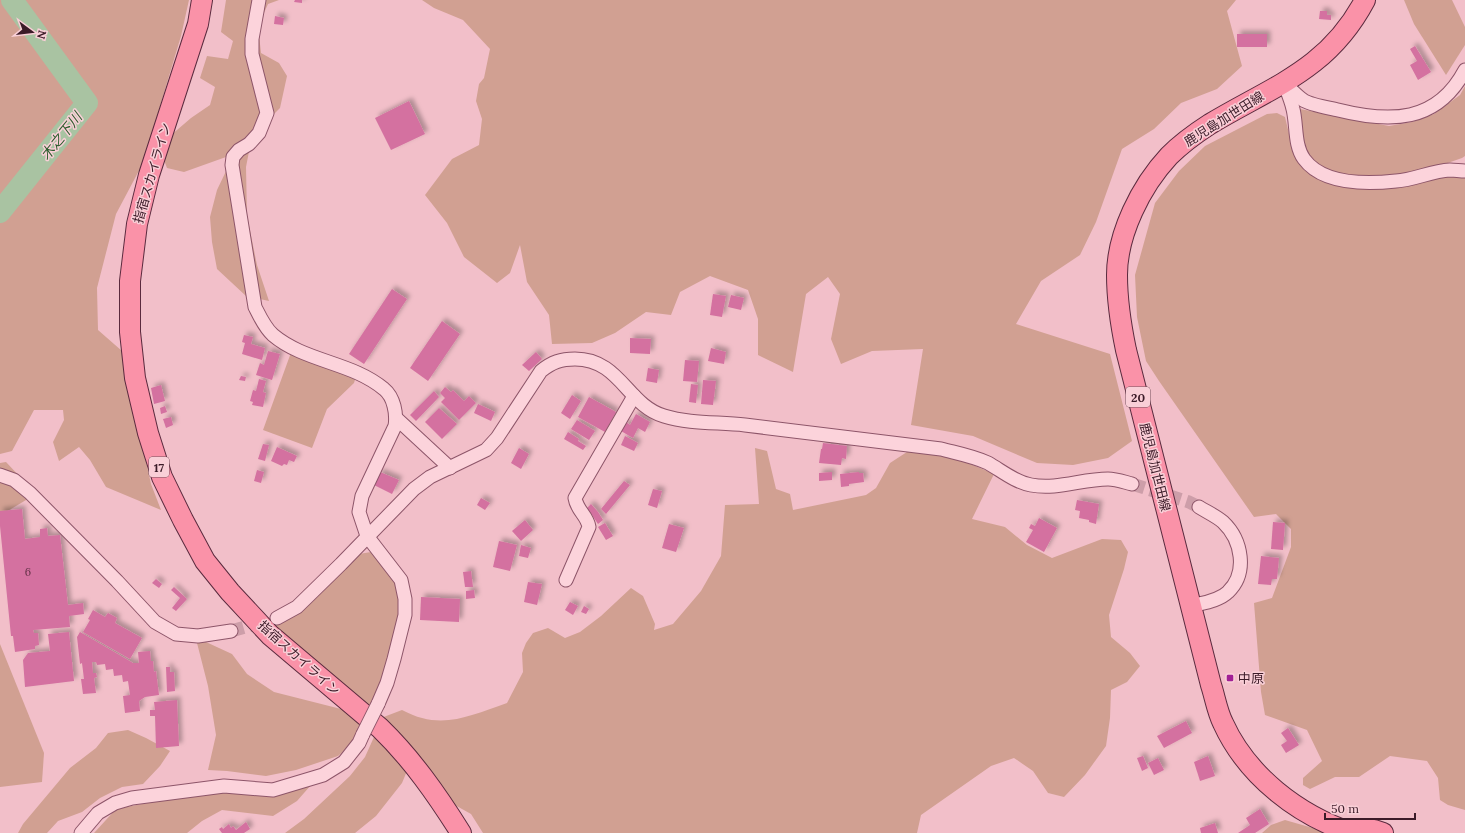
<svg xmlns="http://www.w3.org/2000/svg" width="1465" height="833" font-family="Lora,'Noto Sans JP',serif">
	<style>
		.green { fill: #d1a092 }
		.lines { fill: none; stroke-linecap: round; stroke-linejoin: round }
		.river { stroke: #a9c3a2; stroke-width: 22 }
		.building { fill: #d471a0; filter: url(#shadow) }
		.street-tunnel { stroke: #cd9ea9; stroke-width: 13; stroke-dasharray: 13 6; stroke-linecap: butt }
		.street-casing { stroke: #8d5569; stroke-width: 15 }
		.primary-casing { stroke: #5a2a3e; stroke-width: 22 }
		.street { stroke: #fcd3db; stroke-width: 13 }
		.primary { stroke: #fa92a8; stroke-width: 20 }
		.street-bridge-casing { stroke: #8d5569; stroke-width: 15; stroke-linecap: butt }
		.street-bridge { stroke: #fcd3db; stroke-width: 13 }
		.poi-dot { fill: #a21f95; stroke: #f9cfd7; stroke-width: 1.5 }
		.labels { text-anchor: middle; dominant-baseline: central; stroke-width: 3; stroke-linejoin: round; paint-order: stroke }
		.number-label { font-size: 11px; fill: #613046 }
		.shield { fill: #f9cfd7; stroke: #74515c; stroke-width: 1 }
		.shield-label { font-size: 12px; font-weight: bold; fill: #3b1b28 }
		.street-label { font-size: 13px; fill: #3b1b28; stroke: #f9cfd7 }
		.poi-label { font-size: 13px; fill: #3b1b28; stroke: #f9cfd7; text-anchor: start }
		.water-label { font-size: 14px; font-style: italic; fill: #295c2b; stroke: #f9cfd7 }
	</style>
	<defs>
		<filter id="shadow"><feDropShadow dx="3.5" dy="-3.5" stdDeviation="2" flood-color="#0004"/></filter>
	</defs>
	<rect width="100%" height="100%" fill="#f2bfc9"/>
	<g class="green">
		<path d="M0,0H189L181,36L143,163L116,214L97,288L98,330L122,351L151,484L161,510L106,487L90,460L79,447L59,461L53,442L64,420L63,410H34L12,451L0,454Z"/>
		<path d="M226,0H279L268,4L258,26L261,53L279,63L287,76L280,108L252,136L246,167L247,216L257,265L269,301L246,296L217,269L212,242L210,217L217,190L228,167L226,157L184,172L167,168L164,160L170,136L191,118L210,105L215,87L200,78L207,56L228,59L233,41L221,32Z"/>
		<path d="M422,0H1236L1227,11L1242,66L1217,89L1181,103L1154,129L1122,149L1096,222L1080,255L1041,281L1016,324L1110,354L1132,441L1108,458L1073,465L1037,463L973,436L911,425L923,349L872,351L841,364L831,339L840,294L828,277L806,294L793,372L758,355V319L748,290L710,276L680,292L671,315L646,312L615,333L592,343L552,344L549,315L527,282L520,245L510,273L497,283L464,257L447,223L425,195L452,159L479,145L482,119L476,101L479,84L484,78L490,49L463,20L434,8Z"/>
		<path d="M1404,0H1452L1465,27V45L1446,75L1414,24Z"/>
		<path d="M1465,86V156L1462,158L1439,166L1412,174L1361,178L1322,169L1311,161L1304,149L1300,127V109L1389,126L1412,122L1434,114L1460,95Z"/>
		<path d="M1277,113L1285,117L1291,142L1324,180L1450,175L1465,178V810L1448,805L1440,800L1438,778L1427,761L1390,756L1359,777H1335L1310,789L1303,785V778L1322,761L1307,730L1265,715L1261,692L1254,603L1272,598L1291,547V529L1276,514L1254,517L1159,381L1146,361L1137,317L1135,275L1155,203L1179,171L1205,146L1267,114Z"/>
		<path d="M293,347L357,373L354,383L327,409L312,448L263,430Z"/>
		<path d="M755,448L767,451L776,489L790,494L793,510L866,495L876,488L890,463L910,450L959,459L994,474L972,519L1005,527L1027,545L1052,558L1102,539L1121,540L1128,552L1124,569L1109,615L1111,637L1130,653L1140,666L1127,682L1111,690L1110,718L1106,746L1085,775L1064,797L1048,793L1033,771L1014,758L991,766L921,815L917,833H483L471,814L453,804L381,718L402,710C441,731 469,716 507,703L523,672L522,653L526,643L533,633L548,628L565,638L580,632L601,616L631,588L643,596L655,624L654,630L673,624L701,591L721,556L725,505L759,504Z"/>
		<path d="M6,462L36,494L11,509L0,515V463Z"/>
		<path d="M371,552L400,583V613L391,648L372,710L274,626L298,614L328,586L359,554Z"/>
		<path d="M206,642L232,654L247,674L274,692L341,709L353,715L364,724L356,740L338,756L296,770L266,776L227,771L208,770L216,735L208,686L197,643Z"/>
		<path d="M0,644L44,753L42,782L0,787Z"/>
		<path d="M128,730L146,738L170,751L160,766L143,784L122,787L100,798L82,812L58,821L47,833H18L23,824L70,768L96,748L108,733Z"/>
		<path d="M374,737L407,771L402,783L376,816L355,833H285L304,819L350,776L365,757Z"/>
		<path d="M318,777L297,801L273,816L222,810L202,821L187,833H94L116,809L147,803L179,793L280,792Z"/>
		<path d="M1285,820L1330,833H1262L1271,825Z"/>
	</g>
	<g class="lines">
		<path class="river" d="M0,212L87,103L12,0"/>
	</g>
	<g class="building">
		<path d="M295,0H302V3L294,2Z"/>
		<path d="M1320,11H1327V15H1331V20L1319,19Z"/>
		<path d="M275,16L284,18L283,25L274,24Z"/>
		<rect x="1237" y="34" width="30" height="13"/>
		<path d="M1415,46L1431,72L1418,80L1410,65L1417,61L1410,49Z"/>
		<path d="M409,101L425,134L391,150L375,118Z"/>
		<path d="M392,289L407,299L364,364L349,354Z"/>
		<path d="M713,294L726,296L722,317L710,315Z"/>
		<path d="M731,295L744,298L741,310L728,307Z"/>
		<path d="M442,321L460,334L428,381L410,368Z"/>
		<path d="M244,335L253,337L251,344L265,348L262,360L242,354L245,343L242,342Z"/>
		<path d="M630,338L651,339L650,354L630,353Z"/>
		<path d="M711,348L726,352L724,364L708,361Z"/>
		<path d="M268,351L280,354L272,380L256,375L260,363L264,365Z"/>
		<path d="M536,352L542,359L529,371L522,365Z"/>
		<path d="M685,360L699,361L697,382L683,381Z"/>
		<path d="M648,368L659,370L657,383L646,381Z"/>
		<path d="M241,376L246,377L245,381L239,380Z"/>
		<path d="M259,379L266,381L263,392L266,393L263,407L252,405L253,402L250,401L253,390L256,391Z"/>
		<path d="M703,380L716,381L713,405L701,404Z"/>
		<path d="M691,384L698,385L696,403L689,402Z"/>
		<path d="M161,385L165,401L154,404L151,388Z"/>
		<path d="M445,387L451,392L453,390L464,401L469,396L476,403L459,420L441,402L445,398L440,393Z"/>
		<path d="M434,391L439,397L416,421L410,415Z"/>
		<path d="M572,395L581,401L570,419L561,413Z"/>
		<path d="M589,397L616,412L605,432L578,417Z"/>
		<path d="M478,404L495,412L491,421L474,413Z"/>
		<path d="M165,406L167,412L161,414L160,408Z"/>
		<path d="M439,408L457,424L442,439L425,422Z"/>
		<path d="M636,414L650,422L645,432L638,428L633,438L621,431L626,422L630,425Z"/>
		<path d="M171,417L173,425L166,428L163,419Z"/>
		<path d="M577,420L595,431L589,440L571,429Z"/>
		<path d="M568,432L579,439L578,441L586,446L583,450L564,439Z"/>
		<path d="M625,436L638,443L634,451L621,445Z"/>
		<path d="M823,443L847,446L846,459L842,458L841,465L819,463L821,449H822Z"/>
		<path d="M263,444L269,445L265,461L258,459Z"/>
		<path d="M277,447L297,456L294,462L289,460L287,465L284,464L282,466L271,461Z"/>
		<path d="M519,448L529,454L521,469L511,463Z"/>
		<path d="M257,470L264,472L261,483L254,481Z"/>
		<path d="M380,472L399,480L392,494L374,485Z"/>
		<path d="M832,472V480L819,481V473Z"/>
		<path d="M859,472V473H863L864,482L849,484V486L841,487L840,474Z"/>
		<path d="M624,481L630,485L606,514L601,509Z"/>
		<path d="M653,489L662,491L657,508L648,505Z"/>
		<path d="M481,498L490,503L485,510L477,505Z"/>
		<path d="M1077,500L1099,504L1096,524L1089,522V520L1079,518L1080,511L1075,510Z"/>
		<path d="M591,504L598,512L603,520L598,524L592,515L586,509Z"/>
		<path d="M22,509L25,539L40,537V529L47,528L48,536L60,535L68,605L83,603L84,614L69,616L70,627L33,630L34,633H38L39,645L35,646V649L15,652L13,636H11L0,526V511Z"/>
		<path d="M1039,518L1057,528L1044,552L1026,542L1033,530L1029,528L1031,524L1035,526Z"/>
		<path d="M525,520L533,530L521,541L512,531Z"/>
		<path d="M1273,522L1285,523L1283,550L1271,549Z"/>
		<path d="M605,523L613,536L606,540L598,527Z"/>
		<path d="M669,524L684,528L676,552L662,548Z"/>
		<path d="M499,541L517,545L510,571L493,567Z"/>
		<path d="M521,545L531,548L528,558L519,556Z"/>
		<path d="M1261,556L1279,558L1277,579H1272L1271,585L1258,584Z"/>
		<path d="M471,571L473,587H465L463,572Z"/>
		<path d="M156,579L162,584L159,588L152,583Z"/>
		<path d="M528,582L542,584L537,605L524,602Z"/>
		<path d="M174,587L187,599L176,611L172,608L180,598L171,590Z"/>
		<path d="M474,590L475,598L466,599V591Z"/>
		<path d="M421,597L460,599L459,622L420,620Z"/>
		<path d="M570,602L578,606L573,615L565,610Z"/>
		<path d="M584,606L589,609L586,614L581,612Z"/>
		<path d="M93,610L105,617L108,613L117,618L115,623L142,638L130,659L83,632L90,620L88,619Z"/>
		<path d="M69,632L74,681L25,687L23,660L28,653L50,651L48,634Z"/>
		<path d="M80,632L133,663H139L138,652L150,651L151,661H153L154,672L156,671L159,695L145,697L139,701L140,711L125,713L123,696L130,695L128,681L123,682L122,675L114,676L113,669L106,670L105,664L97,665L96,662H92L93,673H96L97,677L94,678L96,693L83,694L81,679H84L82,663L80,664L77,637Z"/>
		<path d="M166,667H170V672H174L175,691L167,692Z"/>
		<path d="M177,700L179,746L156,748L155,716H150V710H155L154,702Z"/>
		<path d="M1186,721L1192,733L1164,748L1157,736Z"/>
		<path d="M1288,728L1299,745L1286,753L1281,745L1287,741L1281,733Z"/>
		<path d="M1143,756L1148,768L1142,771L1137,758Z"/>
		<path d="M1208,756L1215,776L1200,781L1194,762Z"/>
		<path d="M1158,758L1164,770L1154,775L1148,763Z"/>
		<path d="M1260,809L1269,824L1255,833H1238L1250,825L1246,818Z"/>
		<path d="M246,822L250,829L244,833H222L219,829L222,827L223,829L229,824L231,828L233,826L236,830Z"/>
		<path d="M1215,823L1218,833H1201L1200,828Z"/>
	</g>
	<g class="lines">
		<g class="street-tunnel">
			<path d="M1132,484L1189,502L1199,507"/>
			<path d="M231,631L266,621"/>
		</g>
		<defs>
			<g id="street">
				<path d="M259,0L252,39V54L267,113L259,133L249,144L239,150L233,157L232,165L255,307C260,317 265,328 273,335C305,362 352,362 384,389C394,397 397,414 395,426L362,496L359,512L367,536L401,580L405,599V615L394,659L387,683L378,704"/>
				<path d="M1284,83C1287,91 1291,100 1293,109C1297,125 1294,145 1304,159C1323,185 1368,184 1396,181C1414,180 1431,171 1450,170C1455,170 1460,171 1465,171"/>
				<path d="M1285,84C1291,89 1297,96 1303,100C1310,105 1330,108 1338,110C1390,123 1437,123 1465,70"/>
				<path d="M396,418L450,468"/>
				<path d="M0,475L14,480L30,493L117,581L155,622L176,634L198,636L231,631"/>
				<path d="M566,580L589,527C587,515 577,511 575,498L634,396"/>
				<path d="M1191,606C1202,603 1219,601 1228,592C1248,573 1242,540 1223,522C1216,516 1207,512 1199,507"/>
				<path d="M277,618L297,607L341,564L414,489L430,477L486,450L497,438L541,371C552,362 561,359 575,359C620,359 627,405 664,416C690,424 718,422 745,425C810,433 875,441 941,449C956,453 973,456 988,463C1002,471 1015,482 1031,485C1057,490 1082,479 1108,479C1116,479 1124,482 1132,484"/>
				<path d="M81,833L98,813L115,803L132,798L224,786L273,790L323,775L344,762L359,743L363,734"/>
			</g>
			<g id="primary">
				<path d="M202,0L198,24L149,175L137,224L130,281V332L135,378L148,433L162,477L183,520L205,561L230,592L270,635L380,728C412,759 437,795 461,833"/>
				<path d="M1340,829L1374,830L1383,833"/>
				<path d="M1352,833C1298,815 1247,776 1223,723C1217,711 1215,697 1211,685L1126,350C1121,326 1117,301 1117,275C1117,234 1141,186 1169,156C1181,144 1196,133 1210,124C1273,86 1328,70 1365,0"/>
			</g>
		</defs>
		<use href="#street" class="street-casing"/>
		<use href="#primary" class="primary-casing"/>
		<use href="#street" class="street"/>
		<use href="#primary" class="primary"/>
		<defs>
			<path id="street-bridge" d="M363,734L378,704"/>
		</defs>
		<use href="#street-bridge" class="street-bridge-casing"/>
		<use href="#street-bridge" class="street-bridge"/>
	</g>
	<rect class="poi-dot" x="1226" y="674" width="8" height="8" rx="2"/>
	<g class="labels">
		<g class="number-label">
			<text x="28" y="572">6</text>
		</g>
		<g class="shield">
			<rect x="1126" y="387" width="24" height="20" rx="3"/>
			<rect x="149" y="457" width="20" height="20" rx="3"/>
		</g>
		<g class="shield-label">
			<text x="1138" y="397">20</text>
			<text x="159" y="467">17</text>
		</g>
		<g class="street-label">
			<text transform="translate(1224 119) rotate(-32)">鹿児島加世田線</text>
			<text transform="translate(152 173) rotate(-74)">指宿スカイライン</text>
			<text transform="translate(1155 467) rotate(76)">鹿児島加世田線</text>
			<text transform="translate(299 658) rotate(42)">指宿スカイライン</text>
		</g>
		<g class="poi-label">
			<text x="1238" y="678">中原</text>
		</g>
		<g class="water-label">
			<text transform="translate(61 136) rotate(-51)">木之下川</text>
		</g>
	</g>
	<g transform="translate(32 32) rotate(105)" stroke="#f9cfd7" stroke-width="3" paint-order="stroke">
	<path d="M0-3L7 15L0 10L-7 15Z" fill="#3b1b28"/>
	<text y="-6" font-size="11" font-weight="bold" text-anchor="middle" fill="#3b1b28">N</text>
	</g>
	<path d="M1325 813v6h90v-6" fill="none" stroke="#3b1b28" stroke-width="2"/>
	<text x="1331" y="813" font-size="12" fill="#3b1b28" stroke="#f9cfd7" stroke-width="3" paint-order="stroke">50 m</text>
</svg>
